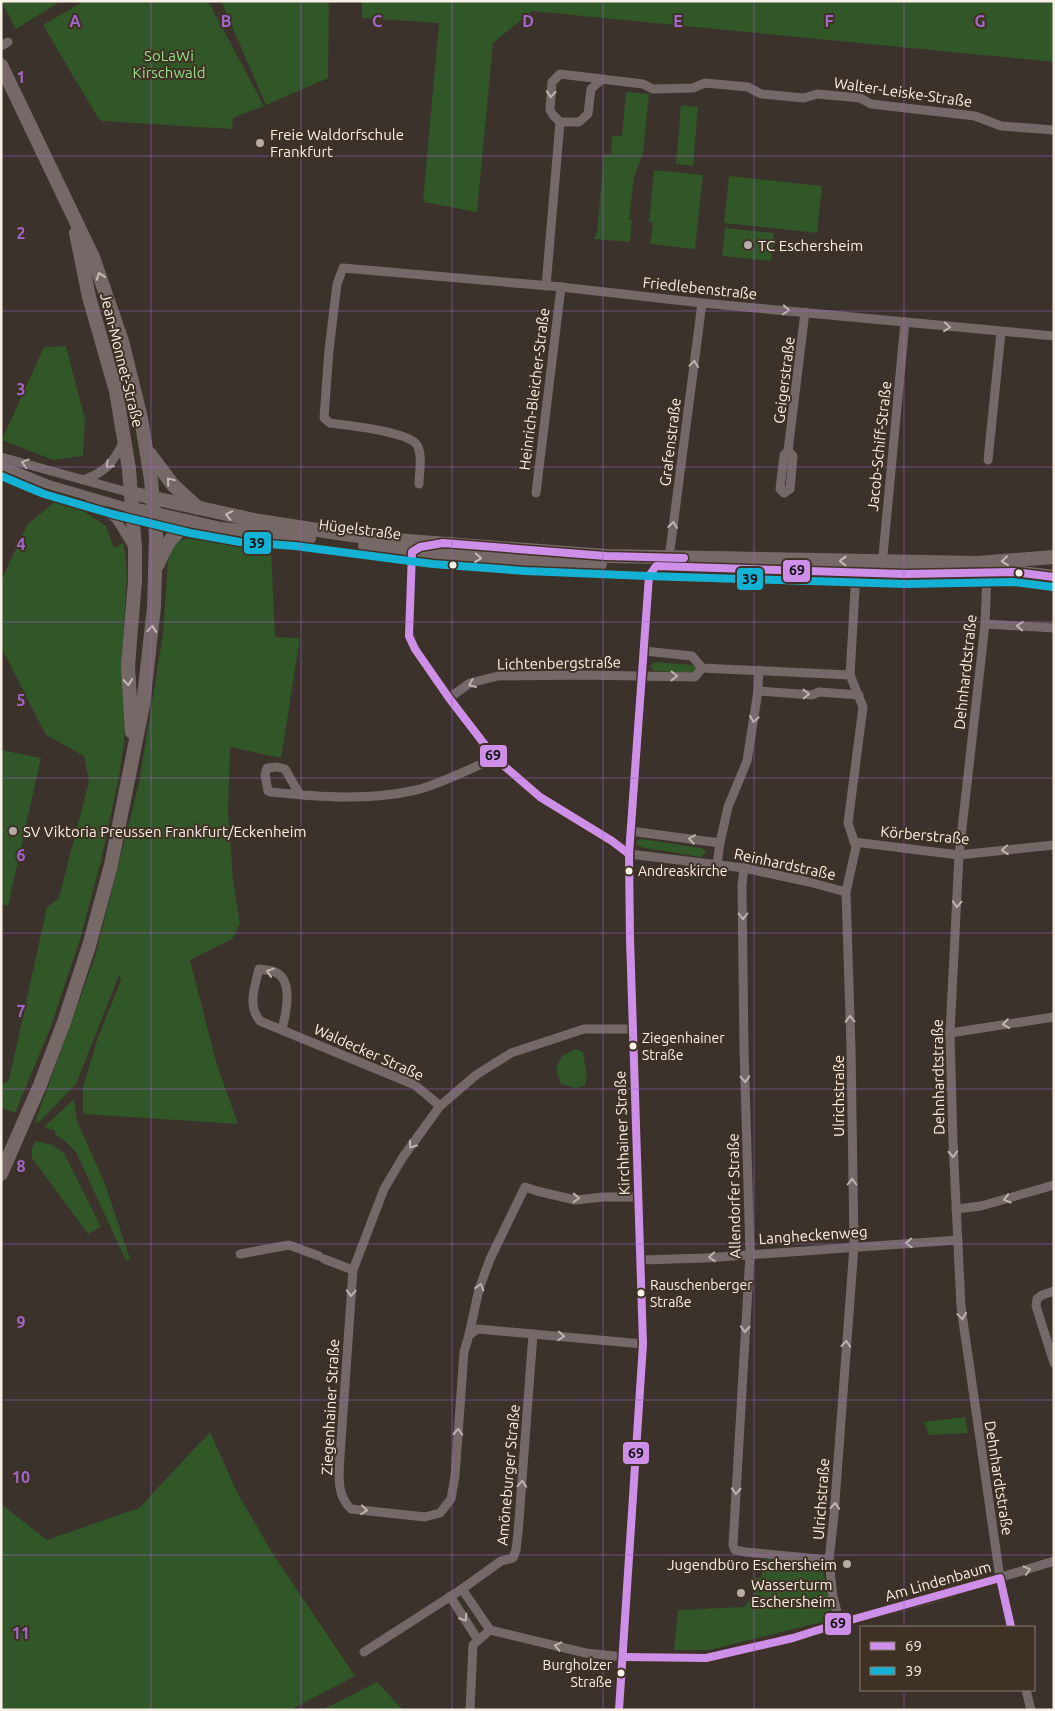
<svg xmlns="http://www.w3.org/2000/svg" width="1055" height="1711" font-family="Ubuntu,sans-serif">
	<style>
		.green { fill: #315628 }
		.lines { fill: none; stroke-linecap: round; stroke-linejoin: round }
		.street { stroke: #756869; stroke-width: 9 }
		.primary { stroke: #766867; stroke-width: 14 }
		.bus-1-casing { stroke: #403125; stroke-width: 11 }
		.bus-2-casing { stroke: #403125; stroke-width: 11 }
		.bus-1 { stroke: #ce8fe9; stroke-width: 8 }
		.bus-2 { stroke: #13b2d5; stroke-width: 8 }
		.oneway { stroke: #beb3af }
		.oneway2 { stroke: #c5bab4 }
		.grid { fill: none; stroke: #a167cb; stroke-width: 1; stroke-opacity: 0.55 }
		.poi-dot { fill: #b6aea6; stroke: #403125; stroke-width: 2 }
		.bus-dot { fill: #f9f0e8; stroke: #403125; stroke-width: 2 }
		.labels { text-anchor: middle; dominant-baseline: central; stroke-width: 4; stroke-linejoin: round; paint-order: stroke }
		.bus-label { font-size: 14px; fill: #f9f0e8; stroke: #403125; text-anchor: start }
		.park-label { font-size: 15px; fill: #96e288; stroke: #403125 }
		.street-label { font-size: 15px; fill: #f9f0e8; stroke: #403125 }
		.poi-label { font-size: 15px; fill: #f9f0e8; stroke: #403125; text-anchor: start }
		.grid-label { font-size: 16px; text-anchor: middle; font-weight: bold; fill: #a167cb; stroke: #403125; stroke-width: 4; stroke-linejoin: round; paint-order: stroke }
		.line-badge { stroke: #403125; stroke-width: 2 }
		.pale-badge-label { font-size: 14px; text-anchor: middle; font-weight: bold; fill: #111 }
	</style>
	<rect width="100%" height="100%" fill="#3a322b"/>
	<g class="green">
		<path d="M1,1H61L16,29Z"/>
		<path d="M84,1H208L264,106L233,118L232,129L102,121L98,118L43,25Z"/>
		<path d="M221,1H329L328,78L266,105Z"/>
		<path d="M362,1H1054V62L532,11L493,43L477,212L423,202L439,23L362,18Z"/>
		<path d="M626,92L649,94L643,153L634,177L629,220H632L630,242L594,239L597,232L604,154H611L612,136H622Z"/>
		<path d="M681,105L698,107L693,166L676,164Z"/>
		<path d="M654,170L703,175L695,249L650,244L653,223L649,222Z"/>
		<path d="M729,176L822,186L817,233L724,223Z"/>
		<path d="M725,228L774,233L771,261L722,256Z"/>
		<path d="M66,346L85,419L83,456L53,460L2,440L44,347Z"/>
		<path d="M57,500L72,503L106,526L114,548L123,543L126,558L127,577L122,658L126,709L124,742L119,776L101,861L80,939L51,1026L15,1113L1,1107V1085L9,1080L47,907L59,898L89,781L84,756L46,735L1,647V581L27,525Z"/>
		<path d="M190,538L271,549L275,637L300,638L281,758L230,747L228,813L233,879L240,924L232,939L190,960L216,1062L238,1124L83,1114V1087L97,1040L121,980L119,975L76,1084L38,1123L35,1122L95,957L139,783L163,634L168,561L171,548L176,539L181,540Z"/>
		<path d="M655,662L693,665L697,669L692,673L654,671L650,666Z"/>
		<path d="M1,750L41,758L8,906L1,904Z"/>
		<path d="M641,839L702,848L706,852L701,857L640,847L636,843L638,840Z"/>
		<path d="M576,1049L583,1052L587,1077L585,1085L576,1088L561,1084L556,1068L562,1056Z"/>
		<path d="M74,1099L77,1121L105,1184L130,1259L126,1261L76,1152L65,1141L55,1134V1131L44,1127Z"/>
		<path d="M36,1141L52,1145L64,1153L101,1227L88,1234L32,1158V1148Z"/>
		<path d="M965,1417L968,1433L929,1435L924,1422Z"/>
		<path d="M210,1432L238,1494L273,1554L355,1676L290,1710H1V1504L47,1540L139,1508Z"/>
		<path d="M766,1559L822,1567L834,1619L709,1650H674L678,1610L744,1607L756,1592L752,1578H761Z"/>
		<path d="M377,1682L403,1710H322Z"/>
	</g>
	<g class="lines">
		<g class="street">
			<path d="M1,46L8,42"/>
			<path d="M602,79L591,89L588,114L579,122H560L553,115L550,110L552,82L560,74L643,84L653,89L693,88L705,83L748,87L761,94L804,98L817,94L860,98L871,104L975,116L1001,126L1054,130"/>
			<path d="M546,286L560,122"/>
			<path d="M788,451L805,312"/>
			<path d="M788,451L793,456L790,489L784,493L780,489L784,455Z"/>
			<path d="M1,457L131,493"/>
			<path d="M988,460L1001,332"/>
			<path d="M1,465L47,484L133,509"/>
			<path d="M83,480C106,472 113,463 124,441"/>
			<path d="M419,484C419,472 423,456 417,445C409,432 346,425 330,423L324,418L329,350L337,284L343,268L561,287L702,303L1054,336"/>
			<path d="M536,493L561,287"/>
			<path d="M91,500L116,519L132,545"/>
			<path d="M412,552L409,632L415,649L449,698L495,758L540,797L612,841L629,854L744,868L809,882L846,892"/>
			<path d="M882,566L905,322"/>
			<path d="M987,574L985,624L959,855L950,1033L953,1142L961,1307L1000,1578L1011,1627"/>
			<path d="M985,624L1054,628"/>
			<path d="M644,651L692,656L702,668L850,675"/>
			<path d="M758,691L812,695L819,692L859,695"/>
			<path d="M449,698L470,683L498,676L580,675L695,677L702,668"/>
			<path d="M300,795L285,769L277,767L267,768L265,775L268,791L270,792C319,797 368,801 416,790C441,784 471,768 495,758"/>
			<path d="M630,831L720,843L717,864"/>
			<path d="M854,842L959,855L1054,845"/>
			<path d="M720,843L728,807L747,761L758,691L759,670"/>
			<path d="M744,868L742,885L744,1048L750,1254L733,1545L735,1550L746,1552L829,1560"/>
			<path d="M282,1029C286,1014 294,980 275,972C270,970 264,970 259,969C255,986 247,1006 260,1021L415,1085L440,1106"/>
			<path d="M633,1029H584L511,1053L476,1075L440,1106L403,1157L384,1189L353,1270L340,1456C339,1475 336,1495 351,1509L425,1517L440,1513L451,1499L455,1476L464,1352L469,1335L478,1329L643,1344"/>
			<path d="M950,1033L1054,1017"/>
			<path d="M956,1209L981,1206L1054,1185"/>
			<path d="M240,1254L289,1245L319,1256"/>
			<path d="M324,1259L353,1270"/>
			<path d="M641,1260L705,1258L958,1240"/>
			<path d="M1054,1291L1042,1295L1037,1299L1036,1306L1054,1363"/>
			<path d="M469,1335L479,1289L490,1259L525,1187L537,1191L575,1200L604,1197H638"/>
			<path d="M462,1589L490,1630"/>
			<path d="M450,1596L478,1640"/>
			<path d="M840,1623L833,1597L829,1560L834,1515L854,1246L851,1048L846,892L856,847L848,823L863,707L850,675L856,573"/>
			<path d="M490,1630L586,1653L624,1657L706,1658L793,1638L840,1623L927,1600L1054,1561"/>
			<path d="M364,1652L462,1589L501,1561L513,1558L516,1550L518,1533L533,1334"/>
			<path d="M1026,1690L1031,1710"/>
			<path d="M470,1710L473,1645L490,1630"/>
			<path d="M619,1710L643,1344L630,938L629,854L649,576L656,566L669,558L702,303"/>
		</g>
		<g class="primary">
			<path d="M1,65L93,257L122,341L141,418L151,480L156,536L154,607L143,705L111,865L89,946L64,1022L40,1085L1,1174"/>
			<path d="M76,233L89,297L116,391L129,469L135,549V581L128,666L132,732"/>
			<path d="M149,453L173,485L198,508"/>
			<path d="M131,493L259,521L344,534L382,539L606,556L978,563L1054,557"/>
			<path d="M133,509L221,529L309,538"/>
			<path d="M365,546C443,556 522,561 600,564"/>
			<path d="M158,564C167,543 171,534 192,523"/>
			<path d="M729,568L905,574H962L1014,572L1054,577"/>
		</g>
		<defs>
			<g id="bus-1">
				<path d="M629,854L612,841L540,797L495,758L449,698L415,649L409,636L412,552L420,547L443,543L606,556L684,558"/>
				<path d="M624,1657L706,1658L793,1638L840,1623L1000,1578L1011,1627"/>
				<path d="M619,1710L643,1344L630,938L629,854L649,576L656,566L905,574L1014,572L1054,577"/>
			</g>
			<path id="bus-2" d="M1,476L44,494L112,514L190,533L240,542L295,546L433,564L526,571L647,576L905,584L1014,582L1053,587"/>
		</defs>
		<use href="#bus-1" class="bus-1-casing"/>
		<use href="#bus-2" class="bus-2-casing"/>
		<use href="#bus-1" class="bus-1"/>
		<use href="#bus-2" class="bus-2"/>
	</g>
	<defs><path id="oneway-chevron" d="M-2-3.5L2.5 0L-2 3.5" fill="none" stroke-width="1.6" stroke-linecap="round" stroke-linejoin="round" transform="scale(1.25)"/></defs>
	<g class="oneway">
		<use href="#oneway-chevron" transform="translate(551 94) rotate(95)"/>
		<use href="#oneway-chevron" transform="translate(786 310) rotate(5)"/>
		<use href="#oneway-chevron" transform="translate(947 327) rotate(5)"/>
		<use href="#oneway-chevron" transform="translate(694 364) rotate(-82)"/>
		<use href="#oneway-chevron" transform="translate(25 463) rotate(-164)"/>
		<use href="#oneway-chevron" transform="translate(109 465) rotate(135)"/>
		<use href="#oneway-chevron" transform="translate(673 525) rotate(-83)"/>
		<use href="#oneway-chevron" transform="translate(1020 626) rotate(-176)"/>
		<use href="#oneway-chevron" transform="translate(674 676) rotate(1)"/>
		<use href="#oneway-chevron" transform="translate(472 684) rotate(157)"/>
		<use href="#oneway-chevron" transform="translate(806 694) rotate(-1)"/>
		<use href="#oneway-chevron" transform="translate(754 719) rotate(99)"/>
		<use href="#oneway-chevron" transform="translate(692 839) rotate(-172)"/>
		<use href="#oneway-chevron" transform="translate(1005 850) rotate(174)"/>
		<use href="#oneway-chevron" transform="translate(957 904) rotate(93)"/>
		<use href="#oneway-chevron" transform="translate(743 916) rotate(90)"/>
		<use href="#oneway-chevron" transform="translate(270 972) rotate(-162)"/>
		<use href="#oneway-chevron" transform="translate(850 1019) rotate(-92)"/>
		<use href="#oneway-chevron" transform="translate(1006 1024) rotate(171)"/>
		<use href="#oneway-chevron" transform="translate(745 1079) rotate(88)"/>
		<use href="#oneway-chevron" transform="translate(412 1145) rotate(126)"/>
		<use href="#oneway-chevron" transform="translate(953 1154) rotate(87)"/>
		<use href="#oneway-chevron" transform="translate(852 1182) rotate(-90)"/>
		<use href="#oneway-chevron" transform="translate(576 1198) rotate(2)"/>
		<use href="#oneway-chevron" transform="translate(1007 1199) rotate(164)"/>
		<use href="#oneway-chevron" transform="translate(909 1243) rotate(177)"/>
		<use href="#oneway-chevron" transform="translate(712 1257) rotate(175)"/>
		<use href="#oneway-chevron" transform="translate(480 1287) rotate(-73)"/>
		<use href="#oneway-chevron" transform="translate(351 1293) rotate(94)"/>
		<use href="#oneway-chevron" transform="translate(962 1316) rotate(82)"/>
		<use href="#oneway-chevron" transform="translate(745 1329) rotate(93)"/>
		<use href="#oneway-chevron" transform="translate(561 1336) rotate(4)"/>
		<use href="#oneway-chevron" transform="translate(846 1344) rotate(-86)"/>
		<use href="#oneway-chevron" transform="translate(458 1432) rotate(-87)"/>
		<use href="#oneway-chevron" transform="translate(522 1484) rotate(-86)"/>
		<use href="#oneway-chevron" transform="translate(736 1491) rotate(93)"/>
		<use href="#oneway-chevron" transform="translate(835 1506) rotate(-86)"/>
		<use href="#oneway-chevron" transform="translate(364 1510) rotate(6)"/>
		<use href="#oneway-chevron" transform="translate(1027 1570) rotate(-17)"/>
		<use href="#oneway-chevron" transform="translate(464 1618) rotate(57)"/>
		<use href="#oneway-chevron" transform="translate(558 1646) rotate(-167)"/>
	</g>
	<g class="oneway2">
		<use href="#oneway-chevron" transform="translate(100 276) rotate(-110)"/>
		<use href="#oneway-chevron" transform="translate(170 481) rotate(-130)"/>
		<use href="#oneway-chevron" transform="translate(229 515) rotate(-168)"/>
		<use href="#oneway-chevron" transform="translate(478 558) rotate(4)"/>
		<use href="#oneway-chevron" transform="translate(843 561) rotate(-179)"/>
		<use href="#oneway-chevron" transform="translate(1005 561) rotate(174)"/>
		<use href="#oneway-chevron" transform="translate(152 629) rotate(-85)"/>
		<use href="#oneway-chevron" transform="translate(128 682) rotate(85)"/>
	</g>
	<path class="grid" d="M151,1V1710M301,1V1710M452,1V1710M603,1V1710M754,1V1710M904,1V1627M1,156H1054M1,311H1054M1,467H1054M1,622H1054M1,778H1054M1,933H1054M1,1089H1054M1,1244H1054M1,1400H1054M1,1555H1054M904,1690V1710"/>
	<g class="poi-dot">
		<circle cx="260" cy="143" r="5"/>
		<circle cx="748" cy="245" r="5"/>
		<circle cx="13" cy="831" r="5"/>
		<circle cx="847" cy="1564" r="5"/>
		<circle cx="741" cy="1593" r="5"/>
	</g>
	<g class="bus-dot">
		<circle cx="453" cy="565" r="4.5"/>
		<circle cx="1019" cy="573" r="4.5"/>
		<circle cx="629" cy="871" r="4.5"/>
		<circle cx="633" cy="1046" r="4.5"/>
		<circle cx="641" cy="1293" r="4.5"/>
		<circle cx="621" cy="1673" r="4.5"/>
	</g>
	<g class="labels">
		<g class="bus-label">
			<text x="638" y="871">Andreaskirche</text>
			<text x="642" y="1038">Ziegenhainer<tspan x="642" dy="17">Straße</tspan></text>
			<text x="650" y="1285">Rauschenberger<tspan x="650" dy="17">Straße</tspan></text>
			<text x="612" y="1665" text-anchor="end">Burgholzer<tspan x="612" dy="17">Straße</tspan></text>
		</g>
		<g class="park-label">
			<text x="169" y="55">SoLaWi<tspan x="169" dy="17">Kirschwald</tspan></text>
		</g>
		<g class="street-label">
			<text transform="translate(903 92) rotate(8)">Walter-Leiske-Straße</text>
			<text transform="translate(700 288) rotate(6)">Friedlebenstraße</text>
			<text transform="translate(122 360) rotate(76)">Jean-Monnet-Straße</text>
			<text transform="translate(784 380) rotate(-83)">Geigerstraße</text>
			<text transform="translate(534 389) rotate(-83)">Heinrich-Bleicher-Straße</text>
			<text transform="translate(670 442) rotate(-83)">Grafenstraße</text>
			<text transform="translate(879 446) rotate(-84)">Jacob-Schiff-Straße</text>
			<text transform="translate(360 529) rotate(7)">Hügelstraße</text>
			<text transform="translate(559 663) rotate(-1)">Lichtenbergstraße</text>
			<text transform="translate(965 672) rotate(-84)">Dehnhardtstraße</text>
			<text transform="translate(925 835) rotate(5)">Körberstraße</text>
			<text transform="translate(785 864) rotate(12)">Reinhardstraße</text>
			<text transform="translate(369 1052) rotate(24)">Waldecker Straße</text>
			<text transform="translate(938 1077) rotate(-91)">Dehnhardtstraße</text>
			<text transform="translate(838 1096) rotate(-90)">Ulrichstraße</text>
			<text transform="translate(622 1133) rotate(-92)">Kirchhainer Straße</text>
			<text transform="translate(734 1196) rotate(-91)">Allendorfer Straße</text>
			<text transform="translate(813 1235) rotate(-4)">Langheckenweg</text>
			<text transform="translate(330 1407) rotate(-87)">Ziegenhainer Straße</text>
			<text transform="translate(508 1475) rotate(-85)">Amöneburger Straße</text>
			<text transform="translate(999 1478) rotate(81)">Dehnhardtstraße</text>
			<text transform="translate(821 1499) rotate(-86)">Ulrichstraße</text>
			<text transform="translate(938 1581) rotate(-16)">Am Lindenbaum</text>
		</g>
		<g class="poi-label">
			<text x="270" y="134">Freie Waldorfschule<tspan x="270" dy="17">Frankfurt</tspan></text>
			<text x="758" y="245">TC Eschersheim</text>
			<text x="23" y="831">SV Viktoria Preussen Frankfurt/Eckenheim</text>
			<text x="837" y="1564" text-anchor="end">Jugendbüro Eschersheim</text>
			<text x="751" y="1584">Wasserturm<tspan x="751" dy="17">Eschersheim</tspan></text>
		</g>
	</g>
	<g class="grid-label">
		<text x="75" y="27">A</text>
		<text x="226" y="27">B</text>
		<text x="377" y="27">C</text>
		<text x="528" y="27">D</text>
		<text x="678" y="27">E</text>
		<text x="829" y="27">F</text>
		<text x="980" y="27">G</text>
		<text x="21" y="83">1</text>
		<text x="21" y="239">2</text>
		<text x="21" y="395">3</text>
		<text x="21" y="550">4</text>
		<text x="21" y="706">5</text>
		<text x="21" y="861">6</text>
		<text x="21" y="1017">7</text>
		<text x="21" y="1172">8</text>
		<text x="21" y="1328">9</text>
		<text x="21" y="1483">10</text>
		<text x="21" y="1639">11</text>
	</g>
	<g class="line-badge">
		<rect x="243" y="531" width="29" height="24" rx="5" fill="#13b2d5"/>
		<rect x="782" y="559" width="29" height="24" rx="5" fill="#ce8fe9"/>
		<rect x="736" y="567" width="28" height="24" rx="5" fill="#13b2d5"/>
		<rect x="479" y="744" width="29" height="24" rx="5" fill="#ce8fe9"/>
		<rect x="622" y="1441" width="28" height="24" rx="5" fill="#ce8fe9"/>
		<rect x="824" y="1612" width="28" height="24" rx="5" fill="#ce8fe9"/>
	</g>
	<g class="pale-badge-label">
		<text x="257" y="548">39</text>
		<text x="797" y="575">69</text>
		<text x="750" y="584">39</text>
		<text x="493" y="760">69</text>
		<text x="636" y="1458">69</text>
		<text x="838" y="1628">69</text>
	</g>
	<rect width="1055" height="1711" fill="none" stroke="#f9f0e8" stroke-width="5"/>
	<rect x="860" y="1626" width="175" height="65" fill="#403125" stroke="#8a7d73"/>
	<rect x="870" y="1642" width="25" height="8" fill="#ce8fe9" stroke="#8a7d73"/>
	<text x="905" y="1651" font-size="15" fill="#f9f0e8">69</text>
	<rect x="870" y="1667" width="25" height="8" fill="#13b2d5" stroke="#8a7d73"/>
	<text x="905" y="1676" font-size="15" fill="#f9f0e8">39</text>
</svg>
